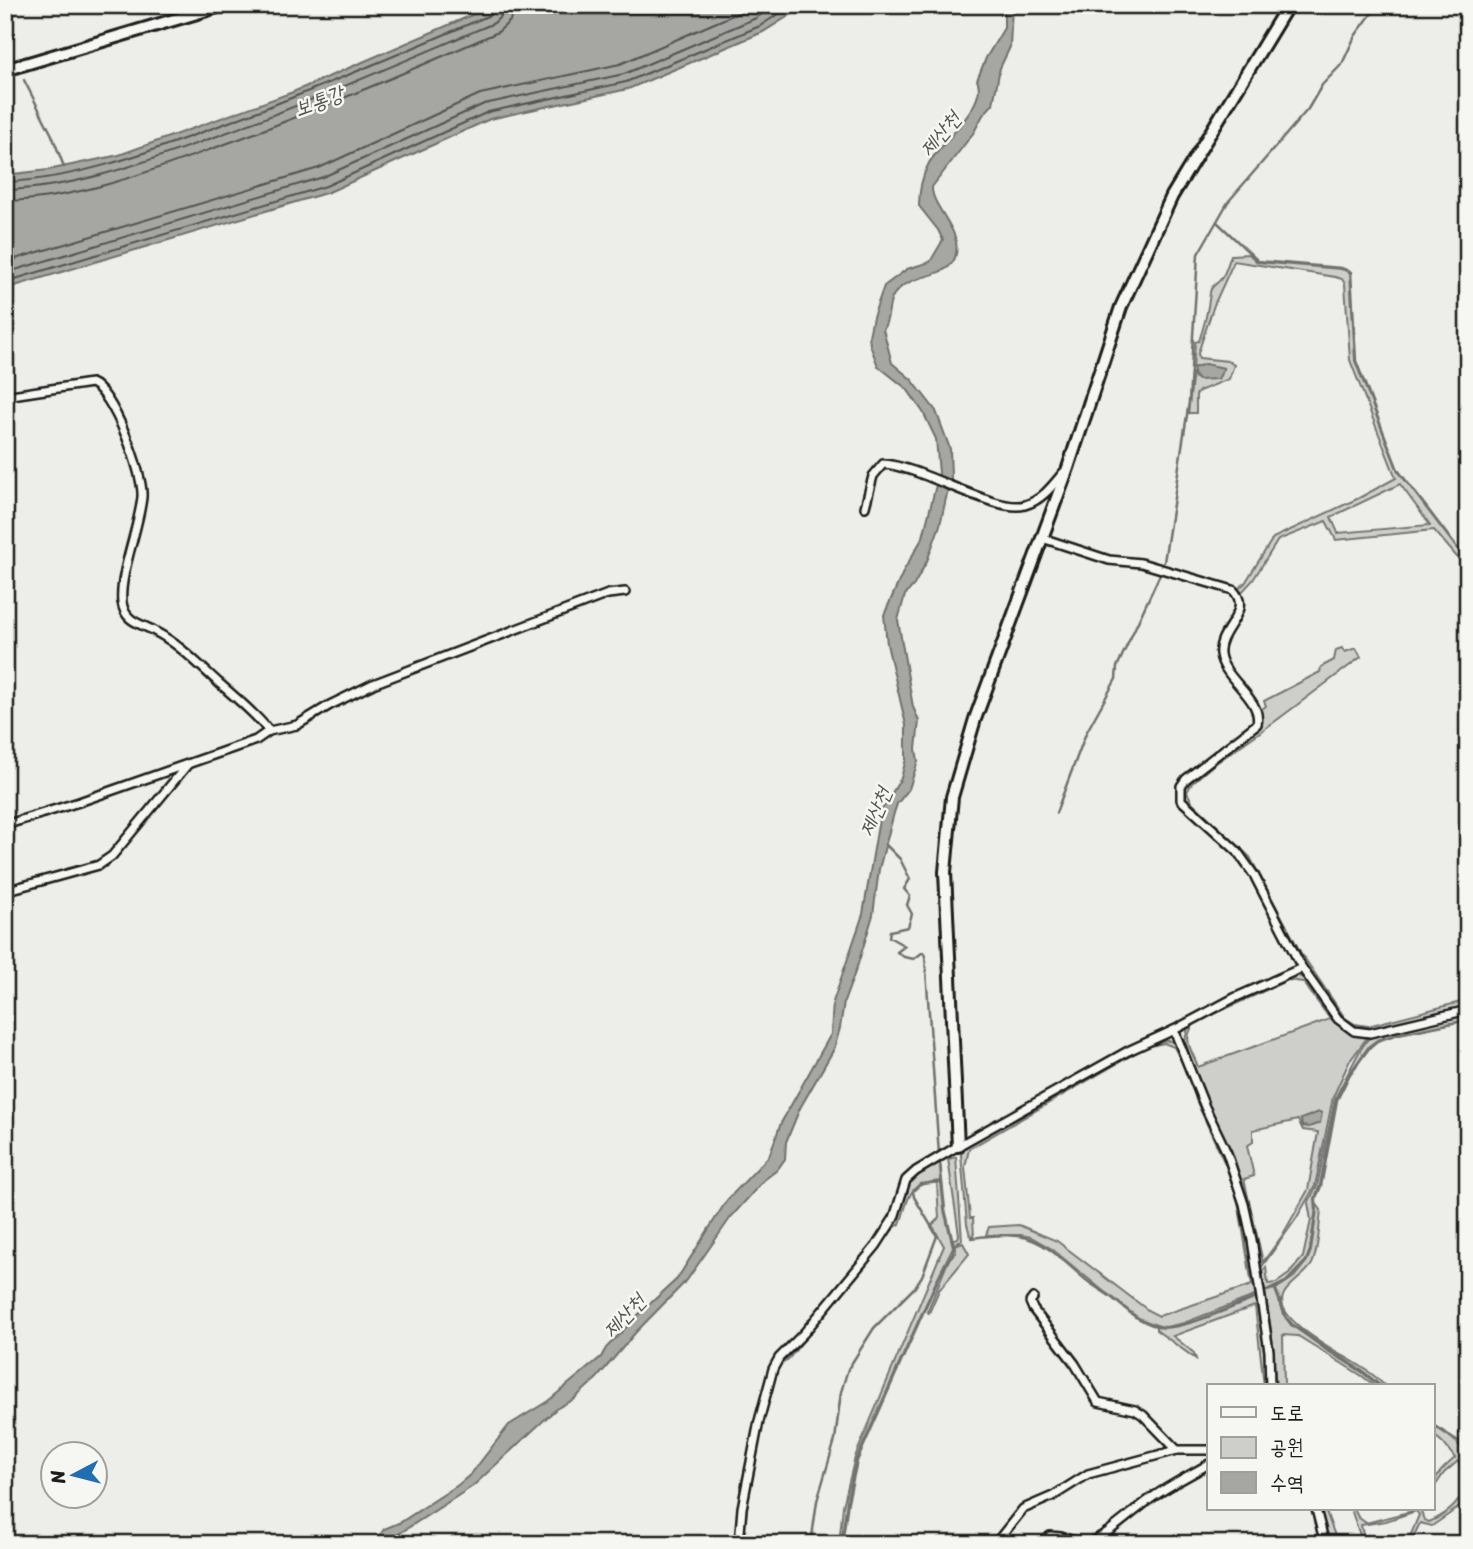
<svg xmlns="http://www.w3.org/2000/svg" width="1473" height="1549" font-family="Sriracha,'Poor Story',sans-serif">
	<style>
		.green { fill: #cececb; stroke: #757574; stroke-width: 2; fill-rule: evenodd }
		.water { fill: #a6a6a3; stroke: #6f6f6d; stroke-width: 2 }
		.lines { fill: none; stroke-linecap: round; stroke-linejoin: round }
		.shore { stroke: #535352; stroke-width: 2 }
		.stream { stroke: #6f6f6d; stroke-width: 2.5 }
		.street-casing { stroke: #1c1c1c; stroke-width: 12 }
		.secondary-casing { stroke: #1c1c1c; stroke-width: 16 }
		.street { stroke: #f6f6f2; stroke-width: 7 }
		.secondary { stroke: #f6f6f2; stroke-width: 10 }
		.labels { text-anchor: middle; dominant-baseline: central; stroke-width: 5; stroke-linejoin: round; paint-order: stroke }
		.water-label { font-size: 21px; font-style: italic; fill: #535352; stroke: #f6f6f2 }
	</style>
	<rect width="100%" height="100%" fill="#edede9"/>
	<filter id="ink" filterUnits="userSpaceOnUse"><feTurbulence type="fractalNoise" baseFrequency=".0143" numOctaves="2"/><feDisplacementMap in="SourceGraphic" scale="14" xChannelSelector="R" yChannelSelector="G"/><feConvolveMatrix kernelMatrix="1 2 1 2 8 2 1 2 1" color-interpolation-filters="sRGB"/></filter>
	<g filter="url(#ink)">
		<g class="green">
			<path d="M1249,254L1257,262L1341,269L1350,272L1355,361L1398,471L1468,563V570L1434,530L1336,540L1326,521L1278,540L1253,580L1241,593L1238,589L1245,583L1273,538L1359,498L1396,478L1350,360L1345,284L1342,279L1335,277L1234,261L1214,305L1198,353L1199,358L1228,361L1234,365L1229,379L1199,391L1196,395V413H1188L1193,372L1195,377L1197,368H1193L1195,342L1199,341C1205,324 1208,310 1210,293C1210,286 1216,285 1220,280C1226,274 1228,263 1231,255ZM1400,484L1430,525L1338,533L1331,517Z"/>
			<path d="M1342,648L1345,652L1356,648L1361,657L1277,720L1212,766L1192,783L1187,792L1192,802L1250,857L1301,953L1345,1018L1355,1024L1368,1026L1468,1000V1007L1370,1030L1355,1029L1339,1017L1305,967L1252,869L1187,803L1182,794L1186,780L1254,728L1259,711L1266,706L1264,701L1320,672L1321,667L1334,660L1336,650Z"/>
			<path d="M1295,975C1329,982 1325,1038 1369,1035L1349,1062L1333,1097L1315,1186L1296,1219L1261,1268L1250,1217L1234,1162L1202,1092L1185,1041L1188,1026L1197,1018L1289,976ZM1288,980L1303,982L1330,1019L1198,1067C1192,1050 1181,1039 1195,1023ZM1298,1120L1303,1130L1318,1132L1308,1190L1282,1236L1263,1262L1244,1179L1254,1176L1247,1146L1253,1142V1130Z"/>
			<path d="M1468,1013V1020L1398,1034L1377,1040L1369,1046L1349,1074L1336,1100L1320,1185L1315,1198L1316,1210L1310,1250L1306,1261L1286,1282L1267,1291L1275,1289L1285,1317L1291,1325L1363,1373L1379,1386H1375L1362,1376L1298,1336L1283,1335L1284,1386H1276L1270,1323L1262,1272L1266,1267L1268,1284L1276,1283L1289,1274L1303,1257L1311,1220L1308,1203L1317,1186L1335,1098L1359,1052L1367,1040L1375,1035Z"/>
			<path d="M1158,1040L1170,1041L1177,1045L1229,1165L1245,1220L1257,1295L1184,1323L1166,1327L1159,1326L1135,1317L1052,1249L1031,1237L1021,1235H986L989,1227L1019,1225L1057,1241L1149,1311L1159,1316L1252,1285L1238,1201L1226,1166L1196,1100L1190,1078L1174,1047L1164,1043L1146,1047L969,1149L965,1167L970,1218H973L974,1237L970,1235L967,1224L961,1155L964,1148L981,1137L1143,1046Z"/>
			<path d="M956,1157L962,1240L954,1245L953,1239L958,1238L959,1235L948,1159Z"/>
			<path d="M940,1161L941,1181C907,1183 910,1196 900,1224L894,1228L787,1361L780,1364L770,1391L750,1482L743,1544H741L744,1505L769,1391L780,1359L865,1264L912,1179Z"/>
			<path d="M937,1183H941L944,1210L953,1247L938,1277L856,1460L847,1500L841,1544H839L843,1506L855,1457L944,1246L932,1225L939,1218Z"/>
			<path d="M1316,1203L1321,1210C1319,1226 1319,1249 1312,1264C1306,1275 1286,1286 1283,1296C1273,1323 1352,1358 1369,1372C1375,1376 1380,1381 1385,1386H1381L1364,1372L1292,1324L1286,1317L1276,1289L1294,1277L1307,1261L1311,1251L1317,1210Z"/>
			<path d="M963,1243L969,1254L939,1290L929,1313L927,1312L949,1259L956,1252L955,1246Z"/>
			<path d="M1257,1298L1265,1350L1266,1386H1264L1255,1306L1173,1336L1194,1353L1196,1359L1156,1330V1327C1180,1332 1233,1307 1257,1298Z"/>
			<path d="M1433,1426C1473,1449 1468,1457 1468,1501L1432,1526L1420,1523L1410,1544H1407L1419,1515L1416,1511L1386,1521L1361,1525L1365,1544H1363L1351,1509H1354L1358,1517L1366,1523L1420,1509L1424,1520L1429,1522C1457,1510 1473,1491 1458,1461L1444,1473L1433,1489C1433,1476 1446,1466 1455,1458L1443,1443L1433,1434Z"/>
			<path d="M1320,1509H1325L1338,1544H1328Z"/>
		</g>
		<g class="water">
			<path d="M495,5H806L763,32L628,89L490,119L329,192L5,289V175L48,170L119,155L293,92Z"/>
			<path d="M1004,5H1012L1010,47L1000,68L993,104L983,115L974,132L932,187C931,203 953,223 956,241C962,281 919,270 899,289C885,301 892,316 883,329L892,363L912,380L936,411L950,449L951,476L940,525L927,561L914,585L905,595L898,620L913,707L919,721L916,749L918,761L909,789L897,804L894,813L879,869L873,915L858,964L844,1002L840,1028L834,1049L800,1108L786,1142L785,1159L777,1170L764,1180L731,1217L687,1280L636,1332L597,1378L574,1399L556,1409L473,1486L383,1544H362L380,1535L384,1529L401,1522L458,1485L471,1474L509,1425L548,1401L601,1357L606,1348L641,1312L677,1279L727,1200L769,1156L781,1123L831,1034L833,1002L863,914L880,813L901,778L906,759V725L887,644L884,615L904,570L923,537L939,473L936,439L923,412L907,389L878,366L870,345L869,336L873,317L884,286L907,269L930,262L943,240L938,230L919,206C919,192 922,176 929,163C940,144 989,104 977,80L986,58L1004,28Z"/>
			<path d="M1205,364L1224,368L1218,379L1198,380L1195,377L1193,368Z"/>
			<path d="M1319,1112L1322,1113L1320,1123L1309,1127L1302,1126L1301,1119Z"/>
		</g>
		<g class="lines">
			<g class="shore">
				<path d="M5,182C75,179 141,155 205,131C301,96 395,56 490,15L494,11L495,5"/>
				<path d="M5,190C77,188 145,162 212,138C307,103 400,63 494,23L501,16L503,5"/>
				<path d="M5,201C79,199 149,172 217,147C312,113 405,73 498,32L510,21L514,5"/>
				<path d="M5,262L319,168L480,94L620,64L756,5"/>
				<path d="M5,273L323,177L484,104L624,74L756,18L776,5"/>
				<path d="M5,282L326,186L488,112L626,82L760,26L792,5"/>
			</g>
			<g class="stream">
				<path d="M5,19L9,30"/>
				<path d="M24,80L52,135L64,167"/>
				<path d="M1217,222L1258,261L1341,268L1351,272L1356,361L1398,470L1468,562"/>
				<path d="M1164,562L1189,402L1198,254L1228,202L1308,109L1322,85L1342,64L1355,36L1378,5"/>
				<path d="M1056,813L1086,733L1116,679L1117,667L1161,572"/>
				<path d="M885,844L900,859L910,879L904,889L910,896L907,905L912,914L908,927L890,931L889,937L905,946L897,952L904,957L914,959L923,952L925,956L939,1154"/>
				<path d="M940,1163L945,1210L954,1246L959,1241"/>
				<path d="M972,1238C1034,1229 1042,1242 1086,1280C1095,1287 1104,1292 1113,1298C1129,1311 1142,1325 1163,1327C1183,1330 1234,1305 1255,1298"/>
				<path d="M1275,1289L1286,1317L1292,1325L1328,1351L1363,1372L1380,1386"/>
				<path d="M1267,1291L1286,1282L1306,1261L1310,1251L1316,1210V1198L1321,1186L1337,1100L1350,1074L1370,1047L1377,1041L1398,1034L1468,1020"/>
				<path d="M1433,1425L1460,1442L1468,1454"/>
				<path d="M811,1544L817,1501L835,1440L841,1392L848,1369L874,1328L915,1287L922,1276L937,1236L914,1197L913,1191L920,1184L942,1182"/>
				<path d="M842,1544L848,1501L857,1461L939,1277L953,1252L954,1246"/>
			</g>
			<defs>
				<g id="street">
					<path d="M5,396L91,383C113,391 144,475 142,497C139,528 119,575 122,602C125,623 141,623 156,632C179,644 199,665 219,683C236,698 255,713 269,731"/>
					<path d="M865,507L873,476L883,464C918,465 997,514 1025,505C1042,500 1052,486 1063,473"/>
					<path d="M1042,538L1109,560L1141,563L1233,590C1254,611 1217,630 1220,654C1223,679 1263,699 1257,724L1186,779L1181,786V800L1237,851L1254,875L1302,968L1338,1019L1354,1031L1370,1033L1468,1010"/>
					<path d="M5,825L79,802L256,740L269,731L297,725L330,705L373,684L608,594L625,592"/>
					<path d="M5,891L99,865L112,856L188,764"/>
					<path d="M1174,1030L1205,1107L1227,1153L1244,1204L1252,1240L1269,1351L1270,1386"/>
					<path d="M1033,1298L1030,1302L1033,1309L1075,1364L1098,1402L1135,1410L1143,1415L1177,1450"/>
					<path d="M1316,1509L1325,1544"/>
					<path d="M739,1544L742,1508L759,1421L773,1369L779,1358L804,1333L876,1246L894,1218L906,1180L916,1171L958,1146L1128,1051L1174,1030L1234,998L1302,968"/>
					<path d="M995,1544L1023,1509L1053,1496L1088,1474L1177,1450H1209"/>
					<path d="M1042,1544L1050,1536L1061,1537L1085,1544"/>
					<path d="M1086,1544C1105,1538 1134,1510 1153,1497C1170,1485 1190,1475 1209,1464"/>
				</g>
				<g id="secondary">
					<path d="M5,70L224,5"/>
					<path d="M958,1146L945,872L952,797L975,719L1068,468L1121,307L1172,196L1288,5"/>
				</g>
			</defs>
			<use href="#street" class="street-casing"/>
			<use href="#secondary" class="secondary-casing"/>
			<use href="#street" class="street"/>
			<use href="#secondary" class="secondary"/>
		</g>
	</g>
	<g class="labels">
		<g class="water-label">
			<text transform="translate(319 101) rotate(-20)">보통강</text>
			<text transform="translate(940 134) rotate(-50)">제산천</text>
			<text transform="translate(875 812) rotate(-67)">제산천</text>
			<text transform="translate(624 1316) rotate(-47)">제산천</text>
		</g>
	</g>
	<rect width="1473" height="1549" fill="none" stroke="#f6f6f2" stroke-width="28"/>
	<rect x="14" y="14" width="1445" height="1521" fill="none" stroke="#1c1c1c" stroke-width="2.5" filter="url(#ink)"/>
	<rect x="1207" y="1384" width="228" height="126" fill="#f6f6f2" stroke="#9f9f9c" stroke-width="2"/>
	<rect x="1221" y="1407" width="35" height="10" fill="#f6f6f2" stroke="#9f9f9c" stroke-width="2"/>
	<text x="1270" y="1420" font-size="21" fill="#1c1c1c">도로</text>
	<rect x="1221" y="1437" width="35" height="21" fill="#cececb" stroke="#9f9f9c" stroke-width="2"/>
	<text x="1270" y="1454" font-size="21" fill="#1c1c1c">공원</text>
	<rect x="1221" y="1472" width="35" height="21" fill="#a6a6a3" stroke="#9f9f9c" stroke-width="2"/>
	<text x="1270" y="1490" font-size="21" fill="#1c1c1c">수역</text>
	<g transform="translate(74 1475) rotate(263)"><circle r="33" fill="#f6f6f2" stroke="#9f9f9c" stroke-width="2"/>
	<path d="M0-5L12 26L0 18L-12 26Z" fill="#1f6fb2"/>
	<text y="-10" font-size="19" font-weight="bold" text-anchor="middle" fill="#1c1c1c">N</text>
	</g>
</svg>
